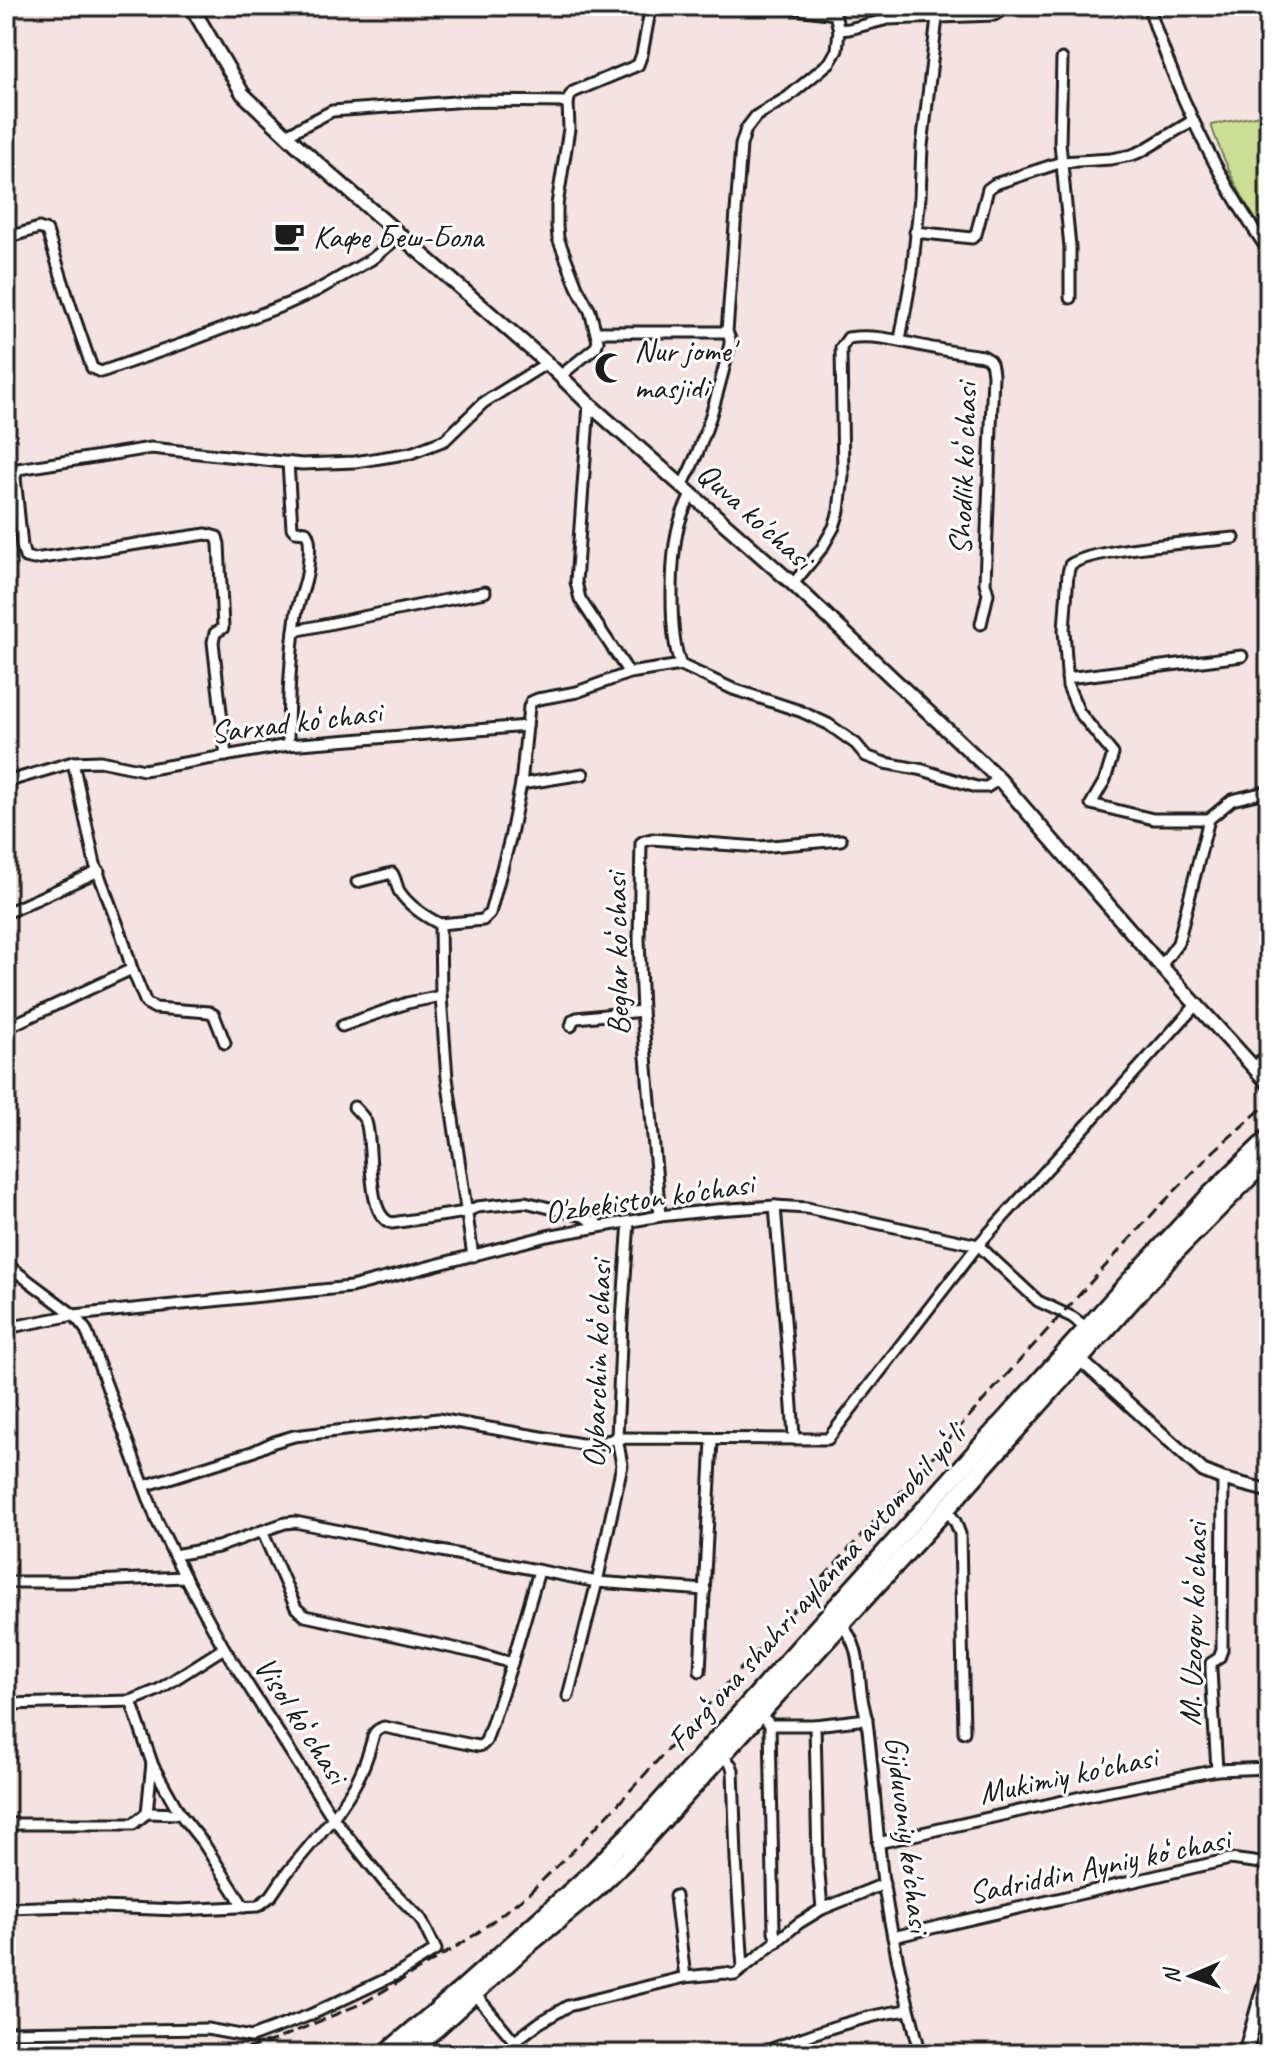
<svg xmlns="http://www.w3.org/2000/svg" width="1275" height="2060" font-family="Caveat,sans-serif">
	<style>
		.green { fill: #ccdf94; stroke: #747e58; stroke-width: 2 }
		.lines { fill: none; stroke-linecap: round; stroke-linejoin: round }
		.minor-casing { stroke: #1c1c1c; stroke-width: 15 }
		.tertiary-casing { stroke: #1c1c1c; stroke-width: 17 }
		.secondary-casing { stroke: #1c1c1c; stroke-width: 18 }
		.trunk-casing { stroke: #1c1c1c; stroke-width: 22 }
		.minor { stroke: #fff; stroke-width: 9 }
		.tertiary { stroke: #fff; stroke-width: 11 }
		.secondary { stroke: #fff; stroke-width: 12 }
		.trunk { stroke: #fff; stroke-width: 16 }
		.rail { stroke: #1c1c1c; stroke-width: 3; stroke-dasharray: 12 6; stroke-linecap: butt }
		.labels { text-anchor: middle; dominant-baseline: central; stroke-width: 6; stroke-linejoin: round; paint-order: stroke }
		.poi-label { font-size: 32px; fill: #1c1c1c; stroke: #fff; text-anchor: start }
		.street-label { font-size: 32px; fill: #1c1c1c; stroke: #fff }
	</style>
	<rect width="100%" height="100%" fill="#f4e3e0"/>
	<filter id="ink" filterUnits="userSpaceOnUse"><feTurbulence type="fractalNoise" baseFrequency=".0125" numOctaves="2"/><feDisplacementMap in="SourceGraphic" scale="16" xChannelSelector="R" yChannelSelector="G"/><feConvolveMatrix kernelMatrix="1 2 1 2 8 2 1 2 1" color-interpolation-filters="sRGB"/></filter>
	<g filter="url(#ink)">
		<path class="green" d="M1269,113V240C1244,204 1225,166 1211,125Z"/>
		<g class="lines">
			<defs>
				<g id="minor">
					<path d="M775,6L835,14L839,30"/>
					<path d="M1149,6C1155,30 1165,53 1174,76C1199,139 1231,197 1269,252"/>
					<path d="M1062,59L1060,143L1070,247V298"/>
					<path d="M568,102L570,96L573,92L638,65L642,54L651,6"/>
					<path d="M286,135L332,111L468,101L568,102L569,129L557,205V226L558,238L577,287L590,311L598,341L596,347L560,376"/>
					<path d="M915,232L972,238L976,234L988,189L995,184L1062,162L1111,159L1132,155L1142,151L1192,121"/>
					<path d="M6,238L39,228L47,231L70,304L92,368L101,372L182,344L287,304L316,291L372,259L401,235"/>
					<path d="M597,332H727"/>
					<path d="M900,340L912,272L920,197L922,146L937,18"/>
					<path d="M589,404L576,582L580,599L629,673"/>
					<path d="M682,486C706,441 718,393 730,344V339L727,332L741,145L746,129L756,116L788,97L830,62L837,50L839,30L849,29L888,19L994,15L999,12L1002,6"/>
					<path d="M793,584L822,548L834,527L839,511L843,476L841,348L848,338C879,333 908,344 938,349C953,352 968,354 983,356C992,360 992,366 993,375L985,583L988,594L981,624"/>
					<path d="M294,631L485,592"/>
					<path d="M681,665C668,636 670,548 681,518C683,510 688,502 691,495"/>
					<path d="M1067,678L1242,656"/>
					<path d="M288,745C288,701 290,658 296,615C299,598 307,584 308,567C309,556 312,540 306,532L295,531L292,528L288,462"/>
					<path d="M226,756L213,642L215,633L223,628L219,544L217,537L206,534L34,559L25,557L22,546L15,477L18,469L151,448L302,464L355,462L411,453L445,440L483,403L547,363"/>
					<path d="M73,762L95,864L122,936L132,969L146,1003L155,1008L209,1012L214,1015L225,1043"/>
					<path d="M6,782L73,762L100,761L144,770L288,745L527,726"/>
					<path d="M521,784L583,774"/>
					<path d="M1209,819H1153L1091,804L1105,780L1113,754L1079,712L1068,686L1064,630L1068,573L1070,565C1092,548 1201,542 1234,538"/>
					<path d="M357,882L392,873C396,879 396,885 399,891C408,905 426,917 440,924"/>
					<path d="M6,913L99,871"/>
					<path d="M1161,966L1178,943L1209,819L1232,800L1269,791"/>
					<path d="M342,1026L407,1003L441,996"/>
					<path d="M571,1026L573,1020L577,1018L642,1011"/>
					<path d="M6,1028L132,969"/>
					<path d="M1254,1068L1269,1053"/>
					<path d="M354,1107C358,1111 364,1117 366,1122C374,1144 365,1217 392,1223L466,1212L477,1207L525,1202L583,1216L599,1225"/>
					<path d="M775,1206C781,1284 790,1361 794,1439"/>
					<path d="M660,1216L642,1011L639,940L641,843L644,841L652,839L759,847L841,840"/>
					<path d="M473,1256L447,1078L441,996L440,924L483,920L490,913L510,839L521,784L529,707L531,702L538,699L577,692L629,673L681,665L733,689L800,711L828,724L856,744L866,756L885,763L923,770L976,787H987L999,779"/>
					<path d="M6,1264L74,1315L86,1330L157,1521L185,1577L224,1648L333,1818L286,1874L271,1896L258,1906L179,1910L74,1906L6,1908"/>
					<path d="M6,1328L74,1315L351,1287L547,1236L660,1216L716,1210L775,1206L807,1208L978,1245L1197,1004"/>
					<path d="M144,1486L252,1452L274,1442L294,1436L438,1419L581,1444L600,1443L617,1438L828,1439L978,1245L1038,1301L1072,1317L1087,1328"/>
					<path d="M946,1509L955,1521L960,1534L964,1732"/>
					<path d="M174,1555L218,1547L262,1531"/>
					<path d="M539,1571L512,1663L477,1653L305,1616L296,1608L262,1531L285,1523L295,1522L597,1582L705,1590"/>
					<path d="M6,1582H70L185,1577"/>
					<path d="M841,1624C862,1648 857,1669 862,1698C863,1706 866,1714 867,1722C874,1775 876,1828 883,1881C892,1939 905,1997 921,2054"/>
					<path d="M700,1671L712,1440"/>
					<path d="M568,1696L597,1582L622,1465L617,1438L622,1320L629,1221"/>
					<path d="M131,1701L158,1690L224,1648"/>
					<path d="M6,1704L131,1701L152,1763L147,1813L133,1824H6"/>
					<path d="M767,1721L770,1725H815L867,1719"/>
					<path d="M770,1725L774,1931L777,1942"/>
					<path d="M815,1725L818,1862L822,1909"/>
					<path d="M721,1754L731,1765L733,1770L736,1859L743,1969"/>
					<path d="M152,1764L180,1814"/>
					<path d="M1217,1770L1211,1670V1663L1219,1658L1222,1650L1223,1479"/>
					<path d="M147,1813L180,1814L204,1844L244,1907"/>
					<path d="M878,1843L1090,1795L1217,1770L1269,1768"/>
					<path d="M675,1896L685,1977"/>
					<path d="M893,1937L1230,1859L1269,1864"/>
					<path d="M475,1994L525,2054"/>
					<path d="M6,2032L207,2029L251,2037L310,2015L399,1973L436,1950L421,1919L385,1883L333,1818C353,1790 363,1774 372,1741C374,1732 376,1730 384,1727L478,1746L482,1745L486,1741L512,1663"/>
					<path d="M515,2041L539,2023L568,2006L685,1977L725,1973L735,1975L799,1923L822,1909L884,1884"/>
					<path d="M758,2054C807,2036 856,2016 909,2010"/>
				</g>
				<path id="tertiary" d="M1075,1355L1203,1471L1223,1479L1269,1491"/>
				<g id="secondary">
					<path d="M191,6L243,94L299,147L547,363L589,404L793,584L999,779L1161,966L1269,1084"/>
					<path d="M1245,2054L1269,1969"/>
				</g>
				<g id="trunk">
					<path d="M385,2054L461,1990L588,1876L653,1810L1128,1283L1209,1196L1269,1138"/>
					<path d="M408,2054L524,1948L595,1890L628,1858L946,1509L1175,1252L1269,1157"/>
				</g>
			</defs>
			<use href="#minor" class="minor-casing"/>
			<use href="#tertiary" class="tertiary-casing"/>
			<use href="#secondary" class="secondary-casing"/>
			<use href="#trunk" class="trunk-casing"/>
			<use href="#minor" class="minor"/>
			<use href="#tertiary" class="tertiary"/>
			<use href="#secondary" class="secondary"/>
			<use href="#trunk" class="trunk"/>
			<path class="rail" d="M229,2054L275,2040L365,2002L440,1957L476,1934L529,1893L576,1848L619,1803L1157,1209L1215,1150L1269,1102"/>
		</g>
	</g>
	<defs>
		<symbol id="cafe-bare" viewBox="-9 -9 18 18"><path d="M-5.5-4.5H6V0H3Q3 3.5 0 3.5H-2.5Q-5.5 3.5-5.5 0ZM3-3.2v2h1.7v-2ZM-6 4.5H4V6H-6Z" fill="#1c1c1c" stroke="#fff" stroke-width="2.5" paint-order="stroke"/></symbol>
		<symbol id="mosque-bare" viewBox="-9 -9 18 18"><path d="M3.5-4.9A6 6 0 1 0 3.5 4.9A5 5 0 1 1 3.5-4.9Z" fill="#1c1c1c" stroke="#fff" stroke-width="2.5" paint-order="stroke"/></symbol>
	</defs>
	<g fill-rule="evenodd">
		<use href="#cafe-bare" x="267" y="214" width="44" height="44"/>
		<use href="#mosque-bare" x="588" y="346" width="44" height="44"/>
	</g>
	<g class="labels">
		<g class="poi-label">
			<text x="313" y="236">Кафе Беш-Бола</text>
			<text x="634" y="350">Nur jome'<tspan x="634" dy="37">masjidi</tspan></text>
		</g>
		<g class="street-label">
			<text transform="translate(963 469) rotate(-88)">Shodlik koʻchasi</text>
			<text transform="translate(755 516) rotate(42)">Quva ko'chasi</text>
			<text transform="translate(296 722) rotate(-7)">Sarxad koʻchasi</text>
			<text transform="translate(617 954) rotate(-91)">Beglar koʻchasi</text>
			<text transform="translate(649 1198) rotate(-8)">O'zbekiston ko'chasi</text>
			<text transform="translate(597 1364) rotate(-88)">Oybarchin koʻchasi</text>
			<text transform="translate(816 1587) rotate(-48)">Fargʻona shahri aylanma avtomobil yoʻli</text>
			<text transform="translate(1193 1624) rotate(-88)">M. Uzoqov koʻchasi</text>
			<text transform="translate(301 1720) rotate(57)">Visol koʻchasi</text>
			<text transform="translate(1068 1775) rotate(-12)">Mukimiy ko'chasi</text>
			<text transform="translate(908 1834) rotate(83)">Gijduvoniy ko'chasi</text>
			<text transform="translate(1099 1866) rotate(-12)">Sadriddin Ayniy koʻchasi</text>
		</g>
	</g>
	<rect width="1275" height="2060" fill="none" stroke="#fff" stroke-width="32"/>
	<rect x="16" y="16" width="1243" height="2028" fill="none" stroke="#1c1c1c" stroke-width="3" filter="url(#ink)"/>
	<g transform="translate(1191 1976) rotate(268)" stroke="#ffffff" stroke-width="6" paint-order="stroke">
	<path d="M0-6L14 30L0 20L-14 30Z" fill="#1c1c1c"/>
	<text y="-12" font-size="22" font-weight="bold" text-anchor="middle" fill="#1c1c1c">N</text>
	</g>
</svg>
